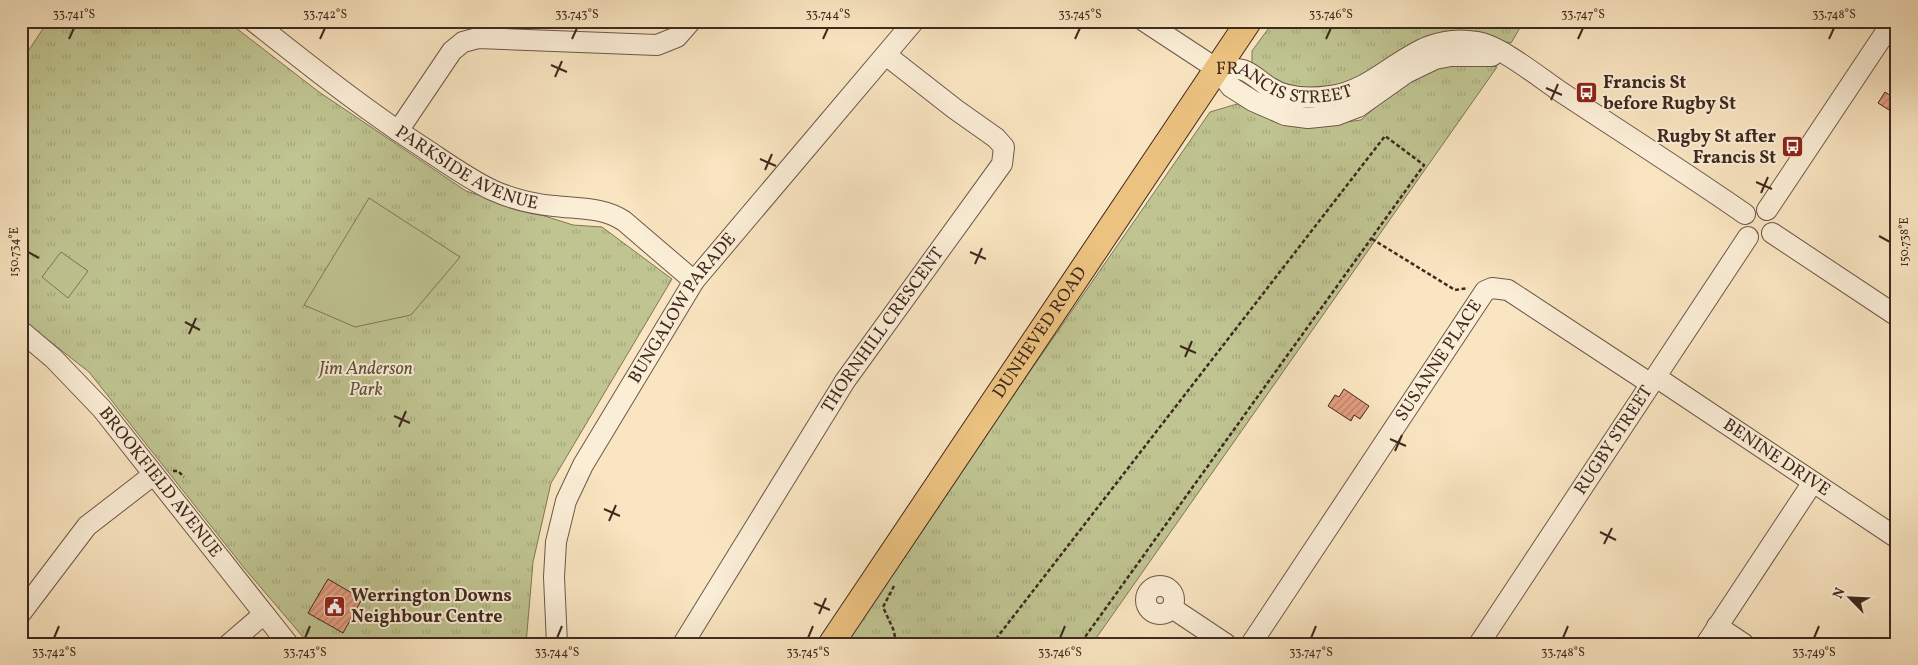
<svg xmlns="http://www.w3.org/2000/svg" width="1918" height="665" font-family="Vollkorn,serif">
	<style>
		.grass { fill: url(#grass-tufts); stroke: #7f7658 }
		.pitch { fill: #bfc491; stroke: #7f7658 }
		.building { fill: url(#building-hatch); stroke: #3f291f }
		.lines { fill: none; stroke-linecap: round; stroke-linejoin: round }
		.minor-casing { stroke: #6e5848; stroke-width: 22 }
		.major-casing { stroke: #3f291f; stroke-width: 27 }
		.path { stroke: #3f291f; stroke-width: 2.5; stroke-dasharray: 4 2.5; stroke-linecap: butt }
		.minor { stroke: #fbeed7; stroke-width: 20 }
		.major { stroke: #ecc280; stroke-width: 25 }
		.ticks { fill: none; stroke: #3f291f; stroke-width: 2 }
		.labels { text-anchor: middle; dominant-baseline: central; stroke-width: 4; stroke-linejoin: round; paint-order: stroke }
		.street-label { font-size: 18px; fill: #3f291f; stroke: #fbeed7 }
		.poi-label { font-size: 18px; font-weight: bold; fill: #3f291f; stroke: #fbeed7; text-anchor: start }
		.park-label { font-size: 18px; font-style: italic; fill: #5f503c; stroke: #fbeed7 }
		.neatline { fill: none; stroke: #3f291f; stroke-width: 2 }
		.ticks-label { font-size: 12px; text-anchor: middle; fill: #3f291f }
	</style>
	<defs>
		<pattern id="grass-tufts" width="24" height="20" patternUnits="userSpaceOnUse" patternTransform="scale(1.25)"><rect width="24" height="20" fill="#bfc491"/><path d="M3 7l-1-3M5 7V3M7 7l1-3M15 17l-1-3M17 17v-4M19 17l1-3" fill="none" stroke="#a5a87d"/></pattern>
		<pattern id="building-hatch" width="6" height="6" patternUnits="userSpaceOnUse" patternTransform="scale(1.25)"><rect width="6" height="6" fill="#e49d80"/><path d="M-1 1l2-2M0 6l6-6M5 7l2-2" fill="none" stroke="#ba8068"/></pattern>
	</defs>
	<rect width="100%" height="100%" fill="#f9e5c1"/>
	<filter id="stains"><feTurbulence type="fractalNoise" baseFrequency=".004" numOctaves="4"/><feColorMatrix values="0 0 0 0 .2 0 0 0 0 .09 0 0 0 0 .02 0 0 0 .5 -.17"/></filter>
	<radialGradient id="worn" r=".72"><stop offset=".6" stop-color="#630" stop-opacity="0"/><stop offset="1" stop-color="#630" stop-opacity=".3"/></radialGradient>
	<g class="grass">
		<path d="M48,21H227L319,92L466,191L573,225L602,227L672,279L551,483L533,562L526,644H309L245,569L89,372L21,319V62Z"/>
		<path d="M1274,21H1524L1511,43L1469,34L1343,87L1303,91L1283,88L1252,66V51Z"/>
		<path d="M1474,62L1497,67L1092,644H846L1001,413L1210,112L1237,104L1307,127L1361,120L1398,87L1424,70Z"/>
	</g>
	<g class="pitch">
		<path d="M369,198L460,257L411,315L355,327L304,305Z"/>
		<path d="M61,252L88,271L68,298L42,277Z"/>
	</g>
	<g class="building">
		<path d="M1885,92L1897,100V115L1878,103Z"/>
		<path d="M1344,389L1369,406L1360,419L1354,415L1351,421L1328,406L1335,395L1339,397Z"/>
		<path d="M328,579L362,599L343,633L308,613Z"/>
	</g>
	<g class="lines">
		<defs>
			<g id="minor">
				<path id="s1" d="M253,21C310,66 366,111 427,150C448,164 469,179 492,190C512,199 533,204 554,206C579,209 603,207 624,221L694,281"/>
				<path d="M1144,21L1217,69L1231,87L1253,101L1285,115L1308,118L1337,115L1358,107L1406,73L1435,59L1451,56H1492"/>
				<path id="s2" d="M1217,69C1225,69 1236,68 1243,70C1252,73 1261,82 1269,87C1287,99 1310,99 1331,96C1386,88 1413,30 1477,42C1499,45 1539,77 1558,90C1620,131 1683,171 1745,214"/>
				<path d="M398,131L452,51L463,42L478,38L657,45L677,37L691,21"/>
				<path d="M1767,210L1893,21"/>
				<path d="M1772,233L1897,316"/>
				<path id="s3" d="M21,331L53,358L102,409L288,644"/>
				<path id="s4" d="M1656,377L1897,538"/>
				<circle cx="1160" cy="600" r="14"/>
				<path d="M1172,608L1226,644"/>
				<path d="M21,613L87,526L153,475"/>
				<path d="M1717,626L1744,644"/>
				<path d="M229,644L264,614"/>
				<path id="s5" d="M557,644L554,577L556,542L566,501L583,465L694,281L914,21"/>
				<path id="s6" d="M683,644L845,381L1002,164L1004,147L996,138L955,109L886,55"/>
				<path id="s7" d="M1251,644L1485,291L1492,288L1508,290L1651,384"/>
				<path id="s8" d="M1479,644L1748,237"/>
				<path d="M1706,644L1813,482"/>
			</g>
			<g id="major">
				<path id="s9" d="M831,644L1249,21"/>
			</g>
		</defs>
		<use href="#minor" class="minor-casing"/>
		<use href="#major" class="major-casing"/>
		<g class="path">
			<path d="M1372,239L1455,290L1468,288"/>
			<path d="M173,471H178L184,477"/>
			<path d="M894,586L883,607L894,631L896,644"/>
			<path d="M992,644L1385,136L1424,165L1080,644"/>
		</g>
		<use href="#minor" class="minor"/>
		<use href="#major" class="major"/>
	</g>
	<path class="ticks" d="M69,39L74,28M320,39L325,28M572,39L577,28M823,39L828,28M1075,39L1080,28M1326,39L1331,28M1578,39L1583,28M1829,39L1834,28M551,65L567,72M555,77L562,61M1546,88L1562,95M1551,100L1558,84M760,159L776,166M765,170L772,154M1756,182L1772,189M1761,193L1768,177M1879,236L1890,242M28,252L39,258M970,252L986,259M975,264L982,248M185,322L200,330M189,334L196,318M1180,346L1196,353M1185,357L1192,341M394,416L410,423M399,427L406,411M1390,439L1406,446M1395,451L1402,435M604,509L620,516M609,521L616,505M1600,532L1616,540M1604,544L1612,528M814,603L830,610M819,614L826,598M54,638L59,626M305,638L310,626M557,638L562,626M808,638L813,626M1060,638L1065,626M1311,638L1316,626M1563,638L1568,626M1814,638L1819,626"/>
	<defs>
		<symbol id="bus-square" viewBox="-11 -11 22 22"><rect x="-9" y="-9" width="18" height="18" rx="4" fill="#8f2418" stroke="#fbeed7"/><path d="M-5-6H5V4H4V6H2V4H-2V6H-4V4H-5ZM-3.5-4V0h7V-4ZM-3.5 1.2v1.5H-2V1.2ZM2 1.2v1.5H3.5V1.2Z" fill="#fff"/></symbol>
		<symbol id="civic-square" viewBox="-11 -11 22 22"><rect x="-9" y="-9" width="18" height="18" rx="4" fill="#8f2418" stroke="#fbeed7"/><path d="M-.6-6.5H3V-4.5H.6V-3L4-1V1h2V6H-6V1h2V-1L-.6-3ZM-1.2 2.5V6h2.4V2.5Z" fill="#fff"/></symbol>
	</defs>
	<g fill-rule="evenodd">
		<use href="#bus-square" x="1574" y="80" width="25" height="25"/>
		<use href="#bus-square" x="1780" y="134" width="25" height="25"/>
		<use href="#civic-square" x="322" y="594" width="25" height="25"/>
	</g>
	<g class="labels">
		<g class="street-label">
			<text stroke="none"><textPath href="#s2" startOffset="71">FRANCIS STREET</textPath></text>
			<text stroke="none"><textPath href="#s1" startOffset="261">PARKSIDE AVENUE</textPath></text>
			<text stroke="none"><textPath href="#s5" startOffset="370">BUNGALOW PARADE</textPath></text>
			<text stroke="none"><textPath href="#s6" startOffset="372">THORNHILL CRESCENT</textPath></text>
			<text stroke="none"><textPath href="#s9" startOffset="375">DUNHEVED ROAD</textPath></text>
			<text stroke="none"><textPath href="#s7" startOffset="340">SUSANNE PLACE</textPath></text>
			<text stroke="none"><textPath href="#s8" startOffset="244">RUGBY STREET</textPath></text>
			<text stroke="none"><textPath href="#s4" startOffset="145">BENINE DRIVE</textPath></text>
			<text stroke="none"><textPath href="#s3" startOffset="206">BROOKFIELD AVENUE</textPath></text>
		</g>
		<g class="poi-label">
			<text x="1603" y="83">Francis St<tspan x="1603" dy="21">before Rugby St</tspan></text>
			<text x="1776" y="137" text-anchor="end">Rugby St after<tspan x="1776" dy="21">Francis St</tspan></text>
			<text x="351" y="596">Werrington Downs<tspan x="351" dy="21">Neighbour Centre</tspan></text>
		</g>
		<g class="park-label">
			<text x="366" y="369">Jim Anderson<tspan x="366" dy="21">Park</tspan></text>
		</g>
	</g>
	<rect width="1918" height="665" fill="none" stroke="#f9e5c1" stroke-width="55"/>
	<g transform="translate(1850 598) rotate(294)" stroke="#fbeed7" stroke-width="4" paint-order="stroke">
	<path d="M0-4L9 19L0 12L-9 19Z" fill="#3f291f"/>
	<text y="-8" font-size="14" font-weight="bold" text-anchor="middle" fill="#3f291f">N</text>
	</g>
	<rect x="28" y="28" width="1862" height="610" class="neatline"/>
	<g class="ticks-label">
		<text x="74" y="18">33.741°S</text>
		<text x="325" y="18">33.742°S</text>
		<text x="577" y="18">33.743°S</text>
		<text x="828" y="18">33.744°S</text>
		<text x="1080" y="18">33.745°S</text>
		<text x="1331" y="18">33.746°S</text>
		<text x="1583" y="18">33.747°S</text>
		<text x="1834" y="18">33.748°S</text>
		<text transform="translate(1904 242) rotate(-90)" y="4">150.738°E</text>
		<text transform="translate(14 252) rotate(-90)" y="4">150.734°E</text>
		<text x="54" y="656">33.742°S</text>
		<text x="305" y="656">33.743°S</text>
		<text x="557" y="656">33.744°S</text>
		<text x="808" y="656">33.745°S</text>
		<text x="1060" y="656">33.746°S</text>
		<text x="1311" y="656">33.747°S</text>
		<text x="1563" y="656">33.748°S</text>
		<text x="1814" y="656">33.749°S</text>
	</g>
	<rect width="100%" height="100%" filter="url(#stains)"/>
	<rect width="100%" height="100%" fill="url(#worn)"/>
</svg>
